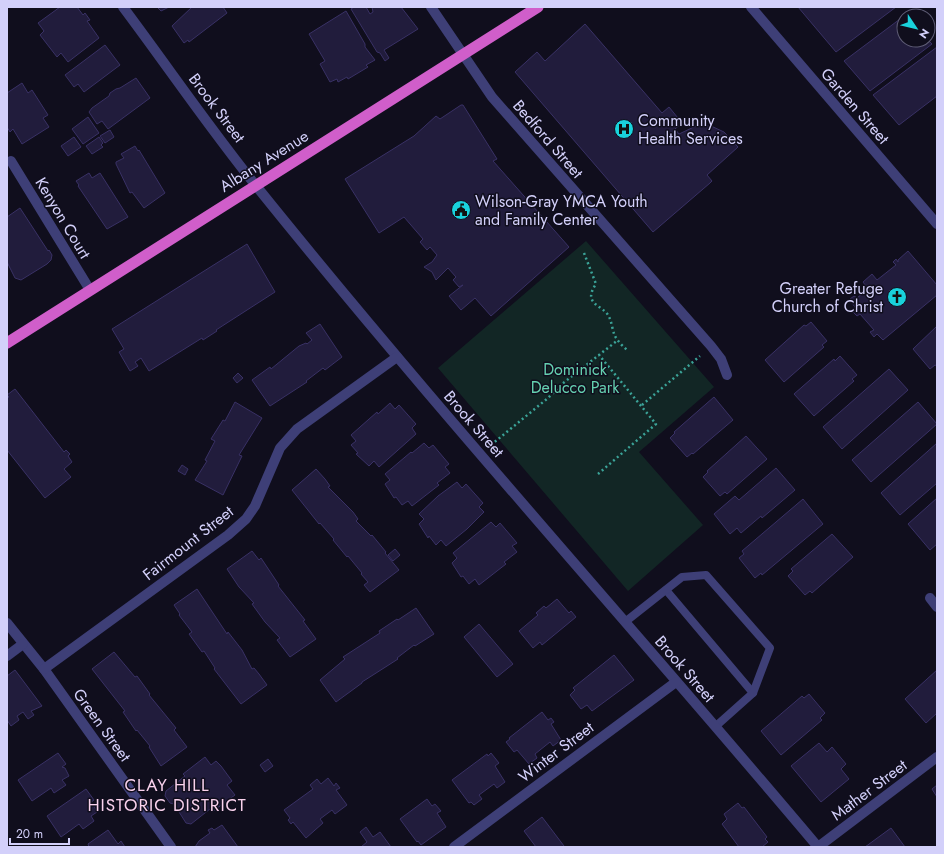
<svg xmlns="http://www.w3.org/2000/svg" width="944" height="854" font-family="Jost,sans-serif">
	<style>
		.green { fill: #122625 }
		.building { fill: #211c3c; stroke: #393165 }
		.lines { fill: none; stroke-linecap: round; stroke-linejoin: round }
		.path { stroke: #3ba398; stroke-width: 2.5; stroke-dasharray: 2 3; stroke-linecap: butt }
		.service { stroke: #3e3f77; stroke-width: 8 }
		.minor { stroke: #3e3f77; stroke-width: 10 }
		.tertiary { stroke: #3e3f77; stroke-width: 10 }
		.trunk { stroke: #d05eca; stroke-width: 11 }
		.labels { text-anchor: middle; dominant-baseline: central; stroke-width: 3; stroke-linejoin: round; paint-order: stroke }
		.street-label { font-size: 16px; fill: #d3d0fa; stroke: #100e1d }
		.poi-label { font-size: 16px; fill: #d3d0fa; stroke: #100e1d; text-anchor: start }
		.park-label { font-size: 16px; fill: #65d1b1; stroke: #100e1d }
		.neighbourhood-label { font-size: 17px; letter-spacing: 1px; fill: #fad2ed; stroke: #100e1d }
	</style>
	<rect width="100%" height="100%" fill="#100e1d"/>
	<path class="green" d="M586,241L714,387L639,452L703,525L628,591L438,368Z"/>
	<g class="building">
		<path d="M60,7H77L83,15L85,13L90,20L87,21L99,38L68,62L61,53L57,57L40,35L44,31L38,23Z"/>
		<path d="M157,7H169L161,11Z"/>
		<path d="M192,7H223L227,13L189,42L188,40L184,43L172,26Z"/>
		<path d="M354,7H366L370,14L373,12L372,7H401L418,29L384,50L389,58L385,61L380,53L377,52L351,9Z"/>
		<path d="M798,7H896L836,52Z"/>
		<path d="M346,11L365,44V47L375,60L366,65L368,67L348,79L347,77L338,82L337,79L330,82L320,64L325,61L309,34Z"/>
		<path d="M908,13L910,16H904V40H928L932,44L870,91L844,61Z"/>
		<path d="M585,24L662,113L669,107L682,123L675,129L679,134L696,126H711L724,132L738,147L707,175L712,181L710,183L653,232L515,72L537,52L545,61Z"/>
		<path d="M105,45L120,65L84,92L78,84L74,87L65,75Z"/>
		<path d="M937,47V96L899,125L873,95Z"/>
		<path d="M136,78L150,98L108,129L102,121L97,124L89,112L92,108L109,96L110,93L116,89L120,88Z"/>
		<path d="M22,83L28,93L32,90L48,115L43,118L49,127L22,144L13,129L10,132L7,127V93Z"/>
		<path d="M461,105H463L497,159L493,161L569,247L491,316L475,298L461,310L449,296L463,285L459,287L453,280L456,277L448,268L436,280L432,272L424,267L432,262L437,255L430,247L427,250L420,242L423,239L404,217L379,233L345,179L414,136L436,116L440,119Z"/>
		<path d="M88,117L99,133L83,144L72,129Z"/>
		<path d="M110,130L114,137L105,143L100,136Z"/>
		<path d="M74,137L81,147L68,156L61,146Z"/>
		<path d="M99,137L103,143L101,145L103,147L92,154L86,146Z"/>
		<path d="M135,146L138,151L139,150L165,193L144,208L132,192L130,193L116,164V162L124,158L121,154Z"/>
		<path d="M89,173L92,178L100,173L128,217L107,229L78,186L79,185L76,181Z"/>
		<path d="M20,208L48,251L49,250L52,255L51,260L47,264L21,280L15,278L7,262V217Z"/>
		<path d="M247,244L275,292L216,330L217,331L203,340L202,338L149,371L141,358L135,362L138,366L130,371L119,352L124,349L112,329Z"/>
		<path d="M908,251L937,285V295L883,340L877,334L874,337L870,332L874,330L860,314L857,316L853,312L856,309L850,299L854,296L857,298L868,289L863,282L872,274L877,280L896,265L893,262L896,259L898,262V260Z"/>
		<path d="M811,322L827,341L822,345L824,347L784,382L765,360L804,325L806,326Z"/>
		<path d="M320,324L342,357L325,370L323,368L306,381L307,382L270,406L252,380L270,367L271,369L299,346L306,343L307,344L312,340L306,333Z"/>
		<path d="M937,326V366L935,365L930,369L913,349Z"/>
		<path d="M840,356L857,375L852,379L854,381L814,416L794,394L834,359L835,361Z"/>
		<path d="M889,369L908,390L842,449L823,427Z"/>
		<path d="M238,373L243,378L237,383L233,378Z"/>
		<path d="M15,389L64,452L66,450L70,454L68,456L72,462L64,469L71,477L45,498L7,450V398L9,397L7,395Z"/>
		<path d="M714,397L733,420L693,454L692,453L687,457L670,438L675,433L674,432Z"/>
		<path d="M235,402L262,418L239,455L242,456L223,495L195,480L207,461L205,460L215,441L211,439L223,420L225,421Z"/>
		<path d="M918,402L937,424L871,482L852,460Z"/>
		<path d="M390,403L395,409L399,405L416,424L412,428L416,434L379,467L374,461L369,466L356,454L358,453L351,445L356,441L351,435L377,412L378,414Z"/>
		<path d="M746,436L767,459L727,494L725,492L720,496L703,477L708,472L707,471Z"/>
		<path d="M424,443L429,448L433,445L449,464L445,467L450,473L437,483L439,485L412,506L408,501L402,505L396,497L394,498L385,484L390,480L385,474L411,452L412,453Z"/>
		<path d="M937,443V483L900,515L881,493Z"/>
		<path d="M182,465L188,469L185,475L178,471Z"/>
		<path d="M776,468L795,490L762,518L761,516L741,533L737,528L730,534L714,514L735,496L739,500Z"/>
		<path d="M316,469L325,479L330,486L328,487L353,512L358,519L356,521L371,536L372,535L386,552L385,553L399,570L370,592L364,585L368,582L361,574L362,573L348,556L347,557L333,540L334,539L320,523L319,524L292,490Z"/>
		<path d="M457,482L462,488L466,484L483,503L479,507L484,512L467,529L446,546L441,540L436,545L429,536L428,538L419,524L424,519L419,514L438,496Z"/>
		<path d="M937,498V544L930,550L908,524Z"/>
		<path d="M803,499L823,524L762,575L761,573L755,578L739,558L744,554L742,551Z"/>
		<path d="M491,522L496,527L500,523L517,543L512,546L517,552L504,562L506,564L479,585L475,579L469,584L463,576L461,577L452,563L457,558L453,553Z"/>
		<path d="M832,534L853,557L812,593L810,591L805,595L788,576L793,571L791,569Z"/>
		<path d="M395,549L400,555L393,561L388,555Z"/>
		<path d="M252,551L259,560L261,558L279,585L278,586L305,620L303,621L316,639L290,657L277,640L280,638L265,622L252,604L254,603L239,587L227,569Z"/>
		<path d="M197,589L227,634L228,632L242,650L252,669L254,668L259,674L267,685L241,704L214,669L215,668L204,651L202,652L189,634L192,632L179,615L180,614L174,605Z"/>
		<path d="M557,599L569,613L571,611L576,617L542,645L540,642L533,648L519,631L538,615L536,613L544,606L546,608Z"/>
		<path d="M416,608L434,634L415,646L414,645L397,658L398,659L362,682V683L336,702L320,680L345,659L343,657L380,633L379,631L397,619L398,620Z"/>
		<path d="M479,624L513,664L497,677L464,637Z"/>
		<path d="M114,652L135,677L137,676L150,694L149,695L176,728L174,730L187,747L161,766L149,747L150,746L137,730L136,731L123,712L125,711L92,669Z"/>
		<path d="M614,655L634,680L592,711L587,705L581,709L570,695L575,690L573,688Z"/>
		<path d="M15,670L42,706L31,711L34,715L28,719L23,712L17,716L19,720L11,726L7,720V676Z"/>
		<path d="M937,670V713L926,723L905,699Z"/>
		<path d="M809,694L825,713L820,718L822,720L781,755L761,731L802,696L804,698Z"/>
		<path d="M542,712L548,720L551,718L554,722L551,724L561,740L553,746L550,742L535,754L537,758L529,764L517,750L514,752L506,742L510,739L509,738Z"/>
		<path d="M819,743L827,752L832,747L846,764L841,769L849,779L821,802L791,766Z"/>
		<path d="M58,753L66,764L62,767L65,768L69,776L62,780L66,785L54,793L51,788L32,801L18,780Z"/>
		<path d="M491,753L499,763L495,766L505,782L497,788L494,784L479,795L482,799L474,805L471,802L469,803L452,780L487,754L488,756Z"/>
		<path d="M205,757L211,765L216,761L221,766L232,781L227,785L235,795L212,812L210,809L191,824L186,823L174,804L170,803L165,796L166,791L185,776L183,774Z"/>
		<path d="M268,759L273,766L265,772L260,765Z"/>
		<path d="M328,778L334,786L336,783L340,788L336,790L347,805L335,814L332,810L320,819L323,823L306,838L293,822L291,824L288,820L290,818L284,810L313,789L310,785L317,779L321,784Z"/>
		<path d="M937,785V797L932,789Z"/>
		<path d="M86,789L94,800L90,803L93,804L97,812L91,816L94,821L83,829L79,824L61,837L47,816Z"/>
		<path d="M427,799L432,806L435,804L441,811L437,813L446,827L421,845L418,841L417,842L400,819Z"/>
		<path d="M738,803L742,808L744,807L767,837L765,839L768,842L762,847H739L722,824L727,819L724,814Z"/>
		<path d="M542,817L564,846L565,847H536L524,831Z"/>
		<path d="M222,825L238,847H195L199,841L210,833L208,830L212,828L214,830Z"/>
		<path d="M366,827L373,837L380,832L391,847H361L367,842L360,832Z"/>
		<path d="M891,828L905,847H865Z"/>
		<path d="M108,830L118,844L121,841L125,847H89L88,844Z"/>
	</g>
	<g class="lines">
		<g class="path">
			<path d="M584,253L596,284C582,304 602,305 608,315C612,321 612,330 615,336C618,342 624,347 628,351"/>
			<path d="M642,405L700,356"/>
			<path d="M491,445L548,398L562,384L618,340"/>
			<path d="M598,474L656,424L599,355"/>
		</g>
		<g class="service">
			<path d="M666,590L753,693"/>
			<path d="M625,622L682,577L706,575L770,648L753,693L716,726"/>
		</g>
		<g class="minor">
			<path d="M123,7C168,67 210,129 257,187C438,412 632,626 818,847"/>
			<path d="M431,7L492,97L711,346L721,359L727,375"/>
			<path d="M11,161L90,290"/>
			<path d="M930,598L937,607"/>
			<path d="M7,623L44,669L171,847"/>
			<path d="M7,656L23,644"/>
			<path d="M44,669L228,535L246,519L255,506L280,448L297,429L397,357"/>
			<path d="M454,847L676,682"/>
			<path d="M818,847L937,757"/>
		</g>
		<path class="tertiary" d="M751,7L937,224"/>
		<path class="trunk" d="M7,343L538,7"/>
	</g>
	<defs>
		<symbol id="hospital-disc" viewBox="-11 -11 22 22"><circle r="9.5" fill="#19d2dc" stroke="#100e1d"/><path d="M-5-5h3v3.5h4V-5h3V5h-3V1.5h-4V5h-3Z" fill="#111"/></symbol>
		<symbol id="civic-disc" viewBox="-11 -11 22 22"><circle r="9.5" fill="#19d2dc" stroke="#100e1d"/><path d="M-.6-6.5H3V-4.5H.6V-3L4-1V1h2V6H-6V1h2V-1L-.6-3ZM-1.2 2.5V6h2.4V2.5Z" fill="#111"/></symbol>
		<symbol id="church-disc" viewBox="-11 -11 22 22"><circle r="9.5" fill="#19d2dc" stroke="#100e1d"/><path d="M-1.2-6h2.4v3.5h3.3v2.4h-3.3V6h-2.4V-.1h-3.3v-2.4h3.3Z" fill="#111"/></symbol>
	</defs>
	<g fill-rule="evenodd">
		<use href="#hospital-disc" x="613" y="118" width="22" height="22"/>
		<use href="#civic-disc" x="450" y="199" width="22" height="22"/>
		<use href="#church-disc" x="886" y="286" width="22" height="22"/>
	</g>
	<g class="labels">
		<g class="street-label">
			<text transform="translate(855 106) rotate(49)">Garden Street</text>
			<text transform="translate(217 108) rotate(53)">Brook Street</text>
			<text transform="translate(548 139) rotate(49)">Bedford Street</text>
			<text transform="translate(264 161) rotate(-32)">Albany Avenue</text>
			<text transform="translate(63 218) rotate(59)">Kenyon Court</text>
			<text transform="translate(474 424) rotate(49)">Brook Street</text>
			<text transform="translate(188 543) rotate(-38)">Fairmount Street</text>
			<text transform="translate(685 669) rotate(49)">Brook Street</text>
			<text transform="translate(102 725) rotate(54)">Green Street</text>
			<text transform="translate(556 752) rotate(-37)">Winter Street</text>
			<text transform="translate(869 790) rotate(-37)">Mather Street</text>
		</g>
		<g class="poi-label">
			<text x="638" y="120">Community<tspan x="638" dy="18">Health Services</tspan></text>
			<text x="475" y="201">Wilson-Gray YMCA Youth<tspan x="475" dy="18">and Family Center</tspan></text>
			<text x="883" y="288" text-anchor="end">Greater Refuge<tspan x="883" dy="18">Church of Christ</tspan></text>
		</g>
		<g class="park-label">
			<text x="575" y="369">Dominick<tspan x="575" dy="18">Delucco Park</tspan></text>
		</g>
		<g class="neighbourhood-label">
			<text x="167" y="785">CLAY HILL<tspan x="167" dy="20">HISTORIC DISTRICT</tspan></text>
		</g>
	</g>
	<rect width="944" height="854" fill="none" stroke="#d3d0fa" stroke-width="16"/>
	<g transform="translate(916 28) rotate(125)"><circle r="19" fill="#100e1d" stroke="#5e5c75"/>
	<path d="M0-3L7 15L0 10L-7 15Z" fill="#19d2dc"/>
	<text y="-6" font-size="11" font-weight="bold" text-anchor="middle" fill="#d3d0fa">N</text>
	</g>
	<path d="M10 838v6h59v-6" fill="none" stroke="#d3d0fa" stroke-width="2"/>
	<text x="16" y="838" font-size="12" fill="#d3d0fa" stroke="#100e1d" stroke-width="3" paint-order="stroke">20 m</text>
</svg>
